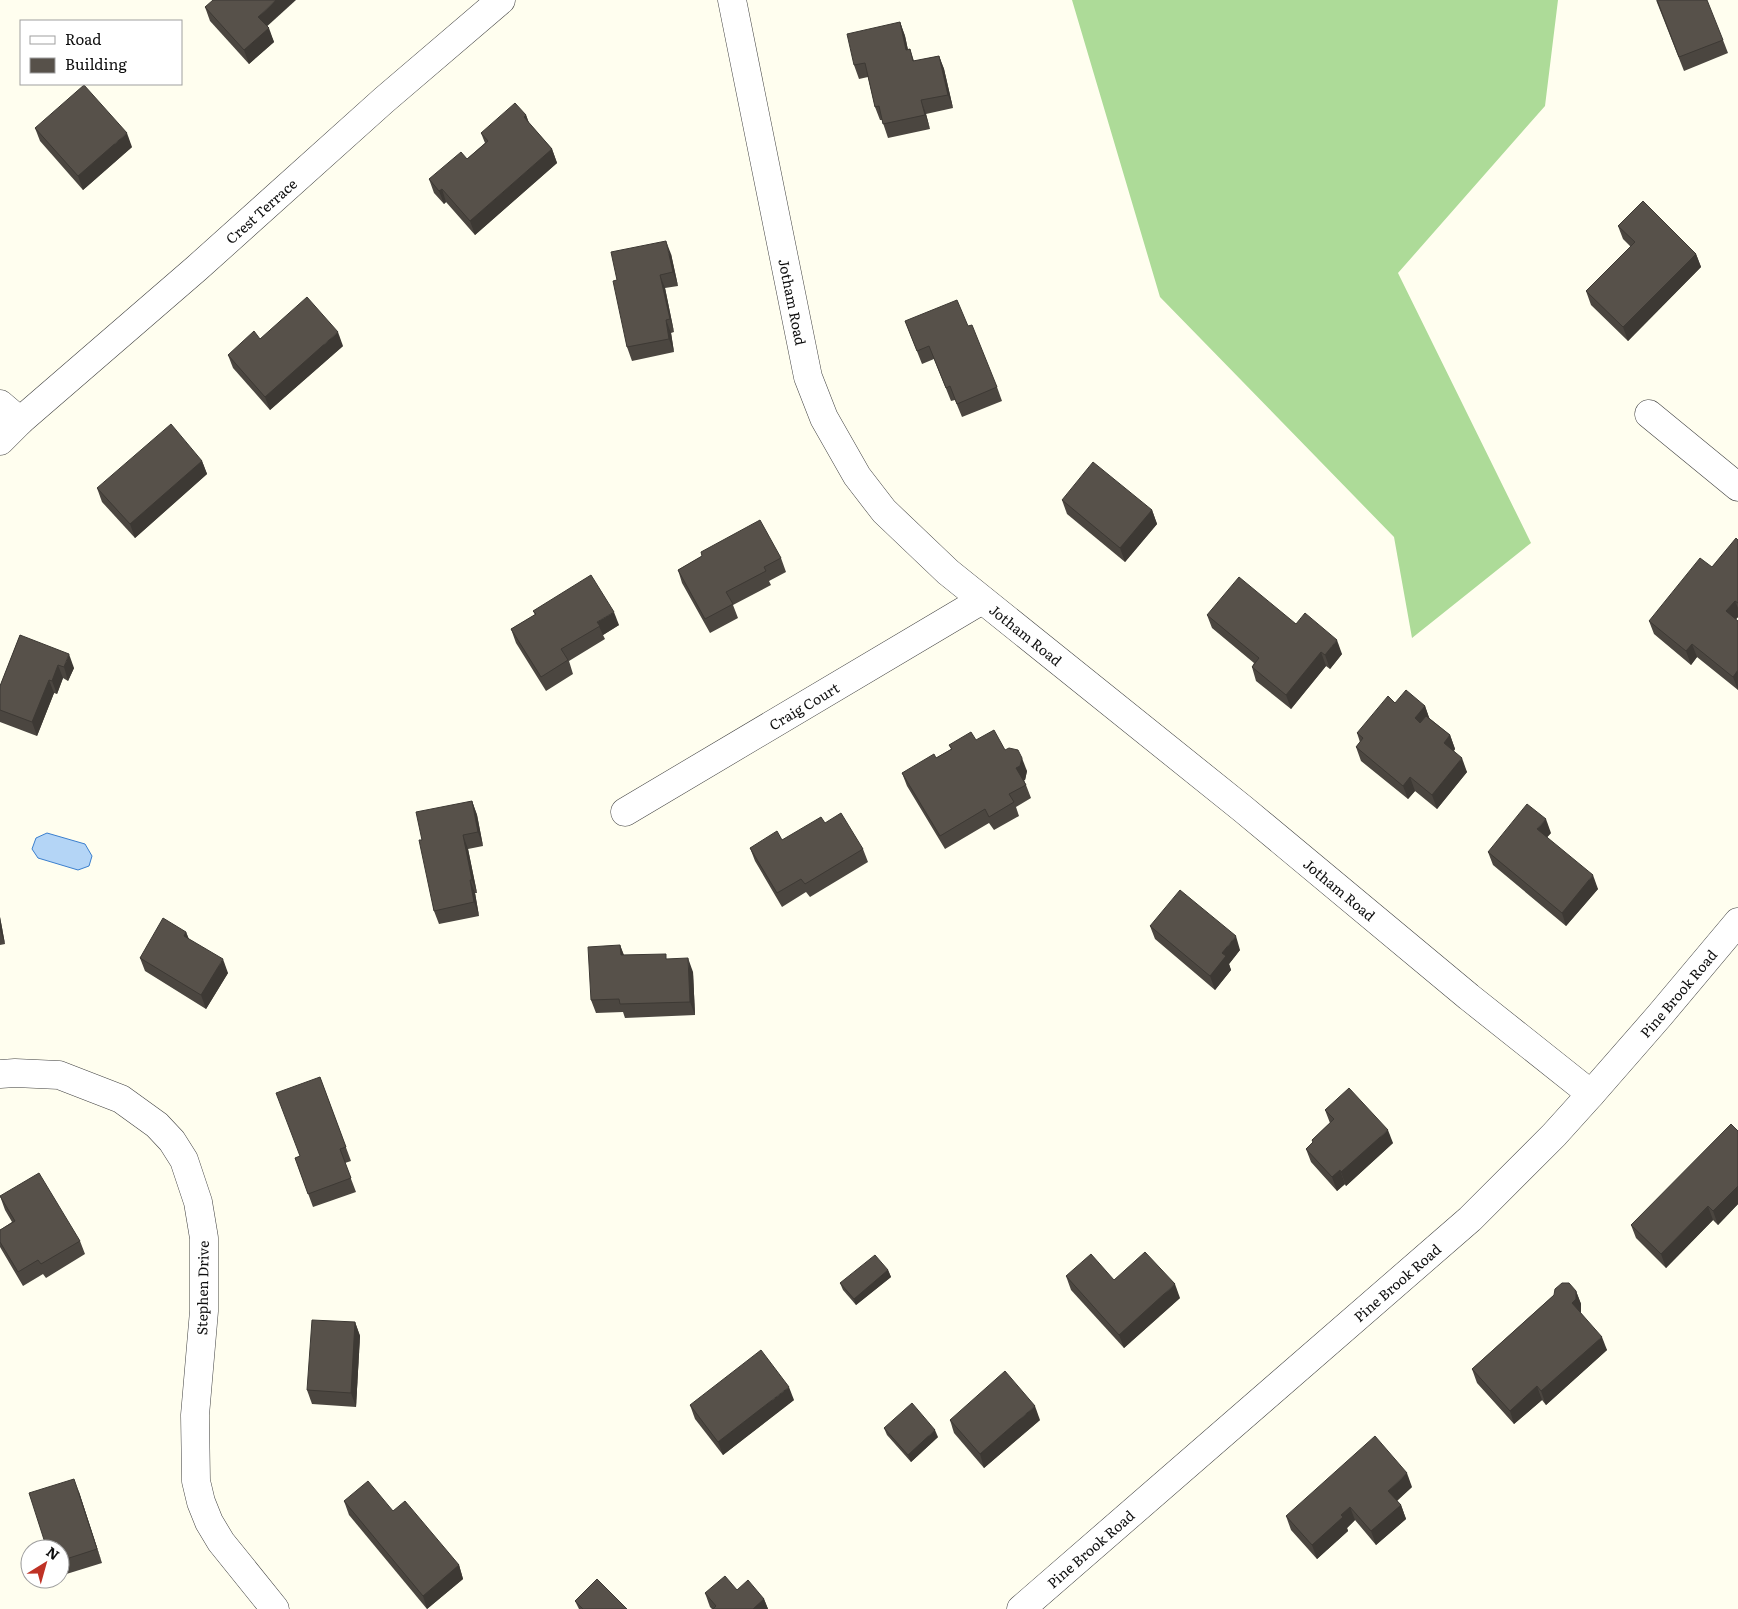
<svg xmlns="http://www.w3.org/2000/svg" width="1738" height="1609" font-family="Literata,serif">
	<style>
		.forest { fill: #addb98 }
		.water { fill: #b4d5f6; stroke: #3b7fce }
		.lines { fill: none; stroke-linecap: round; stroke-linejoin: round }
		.minor-casing { stroke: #414141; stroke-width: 29 }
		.minor { stroke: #fff; stroke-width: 28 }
		.wall { fill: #4b4640 }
		.shaded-wall { fill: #3d3934 }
		.building { fill: #57514a; stroke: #3d3934 }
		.labels { text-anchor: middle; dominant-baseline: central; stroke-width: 5; stroke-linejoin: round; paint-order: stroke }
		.street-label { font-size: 14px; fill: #0e0e0e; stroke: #fff }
	</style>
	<rect width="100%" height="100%" fill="#fffeef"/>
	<path class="forest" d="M1072,0H1558L1545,106L1398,273L1531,543L1412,638L1394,537L1160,297Z"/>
	<path class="water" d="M47,833L85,844L92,856L89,866L78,870L38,858L32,849L36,838Z"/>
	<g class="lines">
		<defs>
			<g id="minor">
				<path id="s1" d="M732,0L808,377L824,418L857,476L884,511L948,572L1243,809L1469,997L1591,1094"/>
				<path d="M0,404L20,421"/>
				<path d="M1649,414L1738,487"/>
				<path id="s2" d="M0,441L20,421L197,268L384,100L501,0"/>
				<path id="s3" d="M625,812L982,600"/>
				<path d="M0,1074L15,1073L59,1075L121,1099L157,1125L172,1141L184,1160L198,1202L204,1238V1311L195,1415L196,1481L201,1502L209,1522L221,1542L275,1609"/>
				<path id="s4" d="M1021,1609L1470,1219L1554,1135L1591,1094L1660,1015L1738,922"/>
			</g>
		</defs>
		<use href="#minor" class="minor-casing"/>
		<use href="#minor" class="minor"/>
	</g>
	<g class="wall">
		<path d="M1656,0L1723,40L1728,53L1684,71Z"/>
		<path d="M205,7L267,26L274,42L249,64L210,21Z"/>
		<path d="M900,22L905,36L908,50L910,49L914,61L939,56L944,69L953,108L926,114L930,129L888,138L882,120H880L875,107L868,77L859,79L854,65Z"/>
		<path d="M526,115L529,123L552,149L557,163L475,235L446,202L444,204L434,193L429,179L467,159L485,143L481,133Z"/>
		<path d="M35,128L132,147L83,190L40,141Z"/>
		<path d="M1618,226L1696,254L1701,267L1628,341L1591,305L1586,291L1631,247L1623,239Z"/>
		<path d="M671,254L678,286L665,288L674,332L671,333L674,352L632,361L627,347L617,280Z"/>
		<path d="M905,321L968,326L997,387L1002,401L962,417L955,400L951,401L934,359L922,364Z"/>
		<path d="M260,339L343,346L270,410L233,368L228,355Z"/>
		<path d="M202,461L207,474L135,538L102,502L97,488Z"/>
		<path d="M1062,500L1152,510L1157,524L1125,562L1067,514Z"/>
		<path d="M1738,540V617L1736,619L1738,690L1697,657L1691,665L1654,634L1649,621L1712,567Z"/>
		<path d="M702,556L781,558L786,572L769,581L771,585L733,605L738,618L710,633L682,583L678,570Z"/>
		<path d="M533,611L619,625L603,635L605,639L569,661L573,674L546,691L516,643L511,629L535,615Z"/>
		<path d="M1207,615L1296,624L1342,654L1330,669L1326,666L1291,709L1256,681L1252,667L1254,663L1212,628Z"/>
		<path d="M20,635L74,668L68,681L63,678L57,694L54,693L37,736L0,722V686Z"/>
		<path d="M1395,703L1425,706L1429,718L1450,735L1455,749L1454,751L1467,772L1437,809L1415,791L1408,799L1361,761L1356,747L1360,742L1357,733Z"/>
		<path d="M976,740L1005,750L1027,771L1025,780H1024L1026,785L1031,798L1016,807L1019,816L994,830L989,823L945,849L907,786L902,773L936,758L951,749L949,745Z"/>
		<path d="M472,801L477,815L483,846L468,849L477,893H475L479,916L439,924L434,911L422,840Z"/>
		<path d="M825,823L863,849L868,862L810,897L806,892L782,907L755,861L750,848L782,840Z"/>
		<path d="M1551,833L1547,837L1598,889L1566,926L1493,865L1488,852Z"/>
		<path d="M0,917L5,944L0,945Z"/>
		<path d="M1150,926L1240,950L1229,964L1231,970L1215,990L1155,939Z"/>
		<path d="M186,932L189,939L228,973L206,1009L145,971L140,958Z"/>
		<path d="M620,945L624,955L668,959L693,972L695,1015L625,1018L623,1012L596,1013L591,1000Z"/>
		<path d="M320,1077L351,1161L345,1163L356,1192L313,1207L295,1158L300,1156Z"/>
		<path d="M1325,1110L1393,1143L1346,1186L1345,1184L1337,1191L1311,1162L1306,1149L1313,1142L1312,1140L1330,1123Z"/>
		<path d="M1738,1131V1204L1718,1225L1713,1220L1666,1268L1636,1238L1631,1225Z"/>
		<path d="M0,1196L80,1241L85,1254L46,1278L43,1274L23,1286L0,1247V1230L12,1222L5,1210Z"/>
		<path d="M888,1270L891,1277L856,1305L843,1290L840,1283Z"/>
		<path d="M1066,1276L1114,1280L1180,1298L1124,1348L1071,1290Z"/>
		<path d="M1576,1291L1581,1304V1313L1607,1350L1546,1405L1542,1400L1514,1424L1477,1383L1472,1369L1554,1295Z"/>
		<path d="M355,1322L360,1336L356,1407L312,1404L307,1390Z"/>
		<path d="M794,1400L723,1455L695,1419L690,1405Z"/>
		<path d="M950,1420H1040L984,1468L954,1433Z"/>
		<path d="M884,1428L938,1437L911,1462L887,1435Z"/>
		<path d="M1412,1487L1397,1501L1401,1505L1406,1519L1376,1545L1355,1520L1347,1528L1348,1531L1317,1559L1291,1530L1286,1516Z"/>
		<path d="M79,1492L102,1563L60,1576V1549Z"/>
		<path d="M344,1501L393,1511L459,1565L463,1579L427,1609L349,1515Z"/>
		<path d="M737,1590L764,1599L768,1609H712L710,1607L705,1593Z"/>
		<path d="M575,1601L627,1609H579Z"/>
	</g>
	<g class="shaded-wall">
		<path d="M276,0H296L263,30L258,17Z"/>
		<path d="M900,22L905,36L911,64L906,50Z"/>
		<path d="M269,28L274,42L249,64L244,50Z"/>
		<path d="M939,56L944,69L953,108L948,95Z"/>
		<path d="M921,100L926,114L930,129L925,115Z"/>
		<path d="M526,115L531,129L524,117Z"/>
		<path d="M127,133L132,147L83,190L78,176Z"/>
		<path d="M552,149L557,163L475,235L470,221Z"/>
		<path d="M442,189L446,202L444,204L439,191Z"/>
		<path d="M666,241L671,254L678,286L673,272Z"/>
		<path d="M1696,254L1701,267L1628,341L1623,327Z"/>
		<path d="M660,275L665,288L674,332L670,319Z"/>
		<path d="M666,320L671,333L674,352L669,339Z"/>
		<path d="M338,332L343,346L270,410L265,397Z"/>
		<path d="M202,461L207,474L135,538L130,524Z"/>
		<path d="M1152,510L1157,524L1125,562L1120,548Z"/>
		<path d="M1735,601L1738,608V617L1731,625L1726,611Z"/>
		<path d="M614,612L619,625L603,635L597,622Z"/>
		<path d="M1337,640L1342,654L1330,669L1325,655Z"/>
		<path d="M1692,644L1697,657L1691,665L1686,651Z"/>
		<path d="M1321,652L1326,666L1291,709L1286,695Z"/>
		<path d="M69,654L74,668L68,681L64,667Z"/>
		<path d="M58,665L63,678L57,694L52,681Z"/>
		<path d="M1738,670V690L1733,677Z"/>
		<path d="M49,680L54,693L37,736L32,722Z"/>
		<path d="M1425,706L1430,720L1420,732L1415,718Z"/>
		<path d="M1450,735L1455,749L1449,756L1444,743Z"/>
		<path d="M1022,758L1027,771L1025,780L1021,782L1016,768Z"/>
		<path d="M1462,758L1467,772L1437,809L1432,795Z"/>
		<path d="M1410,777L1415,791L1408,799L1403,786Z"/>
		<path d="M472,801L477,815L483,846L478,832Z"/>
		<path d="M1546,819L1551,833L1542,843L1537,829Z"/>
		<path d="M463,835L468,849L477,893L472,880Z"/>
		<path d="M1593,875L1598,889L1566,926L1562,913Z"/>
		<path d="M470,880L475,893L479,916L474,902Z"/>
		<path d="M0,917L5,944L0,930Z"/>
		<path d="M186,932L191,946L184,936Z"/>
		<path d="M1236,936L1240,950L1229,964L1231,970L1215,990L1210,976L1222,953Z"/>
		<path d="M620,945L625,959L621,955Z"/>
		<path d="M688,958L693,972L695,1015L690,1002Z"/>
		<path d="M223,959L228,973L206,1009L201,995Z"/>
		<path d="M1388,1130L1393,1143L1346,1186L1341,1172Z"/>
		<path d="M1340,1170L1345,1184L1337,1191L1332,1177Z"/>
		<path d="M1738,1186V1204L1718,1225L1713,1211Z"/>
		<path d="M1708,1206L1713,1220L1666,1268L1661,1254Z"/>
		<path d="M888,1270L891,1277L856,1305L854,1299Z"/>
		<path d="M1175,1284L1180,1298L1124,1348L1119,1335Z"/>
		<path d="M1576,1291L1581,1304V1313L1572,1303Z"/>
		<path d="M355,1322L360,1336L356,1407L351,1393Z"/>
		<path d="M1602,1337L1607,1350L1546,1405L1541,1391Z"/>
		<path d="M1537,1386L1542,1400L1514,1424L1510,1411Z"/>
		<path d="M789,1387L794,1400L723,1455L718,1442Z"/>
		<path d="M1035,1406L1040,1420L984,1468L980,1454Z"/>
		<path d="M935,1430L938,1437L911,1462L908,1455Z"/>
		<path d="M1407,1473L1412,1487L1393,1504L1388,1491Z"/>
		<path d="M74,1479L79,1492L102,1563L97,1549Z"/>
		<path d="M1401,1505L1406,1519L1376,1545L1371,1531Z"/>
		<path d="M1350,1507L1355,1520L1347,1528L1348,1531L1317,1559L1312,1545L1341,1515Z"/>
		<path d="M459,1565L463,1579L427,1609L423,1596Z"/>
		<path d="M764,1599L768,1609H753Z"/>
	</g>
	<g class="building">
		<path d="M213,0H276L258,17L269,28L244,50L205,7Z"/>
		<path d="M1657,0H1707L1723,40L1679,57Z"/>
		<path d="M900,22L906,50L910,49L913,61L939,56L948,95L921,100L925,115L883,124L879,106L875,107L865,63L854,65L847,34Z"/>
		<path d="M84,85L127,133L78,176L35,128Z"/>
		<path d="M515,103L526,115L524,117L552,149L470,221L442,189L439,191L429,179L461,152L467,159L488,141L481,133Z"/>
		<path d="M1643,201L1696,254L1623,327L1586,291L1635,242L1618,226Z"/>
		<path d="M666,241L673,272L660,275L670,319L666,320L669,339L627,347L613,281L617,280L611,252Z"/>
		<path d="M307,297L338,332L265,397L228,355L254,331L260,339Z"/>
		<path d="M957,300L968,326L972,325L997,387L957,404L950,386L946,388L929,346L917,351L905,321Z"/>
		<path d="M171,424L202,461L130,524L97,488Z"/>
		<path d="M1093,462L1152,510L1120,548L1062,500Z"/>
		<path d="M760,520L781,558L764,567L766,571L726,592L733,604L705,619L678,570L702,556L701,552Z"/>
		<path d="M1736,538L1738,540V603L1735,601L1726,611L1738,621V670L1733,677L1692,644L1686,651L1649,621L1700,558L1712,567Z"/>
		<path d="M591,575L614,612L597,622L600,626L561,649L568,660L541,677L511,629L536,614L533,611Z"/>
		<path d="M1239,577L1296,624L1305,613L1337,640L1325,655L1321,652L1286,695L1252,667L1259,658L1207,615Z"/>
		<path d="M20,635L69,654L64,667L58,665L52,681L49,680L32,722L0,710V686Z"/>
		<path d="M1406,690L1425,706L1415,718L1420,723L1426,716L1450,735L1444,743L1462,758L1432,795L1410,777L1403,786L1356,747L1363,738L1357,733L1388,696L1395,703Z"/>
		<path d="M994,730L1005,750L1009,748L1018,750L1022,758L1020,766L1016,768L1026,785L1009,794L1014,802L989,817L985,809L940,836L902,773L934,754L936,758L952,749L949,745L971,732L976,740Z"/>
		<path d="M472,801L478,832L463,835L472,880H470L474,902L434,911L419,840H422L416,812Z"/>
		<path d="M1527,804L1546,819L1537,829L1593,875L1562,913L1488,852Z"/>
		<path d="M841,813L863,849L805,884L801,879L777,893L750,848L777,831L782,840L821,817L825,823Z"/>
		<path d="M1180,890L1236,936L1222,953L1226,956L1210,976L1150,926Z"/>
		<path d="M163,918L186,932L184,936L223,959L201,995L140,958Z"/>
		<path d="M620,945L621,955L666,954V959L688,958L690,1002L620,1004L619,999L591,1000L588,947Z"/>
		<path d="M320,1077L346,1147L340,1149L351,1178L308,1194L295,1158L300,1156L276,1093Z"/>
		<path d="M1349,1088L1388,1130L1341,1172L1340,1170L1332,1177L1306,1149L1313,1142L1312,1140L1334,1119L1325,1110Z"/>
		<path d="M1731,1124L1738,1131V1186L1713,1211L1708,1206L1661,1254L1631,1225Z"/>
		<path d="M39,1173L80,1241L41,1264L38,1260L18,1272L0,1242V1230L15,1221L0,1196Z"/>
		<path d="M1145,1252L1175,1284L1119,1335L1066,1276L1091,1254L1114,1280Z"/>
		<path d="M875,1255L888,1270L854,1299L840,1283Z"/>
		<path d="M1562,1283H1569L1576,1291V1299L1572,1303L1602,1337L1541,1391L1537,1386L1510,1411L1472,1369L1554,1295L1555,1289Z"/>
		<path d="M312,1320L355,1322L351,1393L307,1390Z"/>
		<path d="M761,1350L789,1387L718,1442L690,1405Z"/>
		<path d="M1005,1371L1035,1406L980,1454L950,1420Z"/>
		<path d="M912,1403L935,1430L908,1455L884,1428Z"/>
		<path d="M1375,1436L1407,1473L1388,1491L1401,1505L1371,1531L1350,1507L1341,1515L1343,1517L1312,1545L1286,1516Z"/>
		<path d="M74,1479L97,1549L60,1561V1549H47L29,1493Z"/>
		<path d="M368,1481L393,1511L405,1501L459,1565L423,1596L344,1501Z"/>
		<path d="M725,1576L737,1590L748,1580L764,1599L753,1609H713L716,1606L705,1593Z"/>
		<path d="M597,1579L627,1609H583L575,1601Z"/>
	</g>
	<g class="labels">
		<g class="street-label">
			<text stroke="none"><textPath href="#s2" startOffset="348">Crest Terrace</textPath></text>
			<text stroke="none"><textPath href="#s1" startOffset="308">Jotham Road</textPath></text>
			<text stroke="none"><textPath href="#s1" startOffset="728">Jotham Road</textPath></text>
			<text stroke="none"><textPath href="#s3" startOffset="208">Craig Court</textPath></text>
			<text stroke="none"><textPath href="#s1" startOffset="1132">Jotham Road</textPath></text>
			<text stroke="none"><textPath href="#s4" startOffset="902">Pine Brook Road</textPath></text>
			<text stroke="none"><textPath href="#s4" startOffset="498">Pine Brook Road</textPath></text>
			<text transform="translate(202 1288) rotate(-89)">Stephen Drive</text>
			<text stroke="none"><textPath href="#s4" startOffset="92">Pine Brook Road</textPath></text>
		</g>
	</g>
	<rect x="20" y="20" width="162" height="65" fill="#ffffff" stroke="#9f9f9f"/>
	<rect x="30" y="36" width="25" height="8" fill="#ffffff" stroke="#9f9f9f"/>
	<text x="65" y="45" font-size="15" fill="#0e0e0e">Road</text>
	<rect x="30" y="58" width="25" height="15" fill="#57514a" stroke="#9f9f9f"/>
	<text x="65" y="70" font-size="15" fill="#0e0e0e">Building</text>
	<g transform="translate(45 1564) rotate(37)"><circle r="24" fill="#ffffff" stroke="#9f9f9f"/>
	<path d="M0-4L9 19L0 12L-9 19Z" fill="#bf3225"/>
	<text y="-8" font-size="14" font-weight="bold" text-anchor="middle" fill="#0e0e0e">N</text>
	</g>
</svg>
